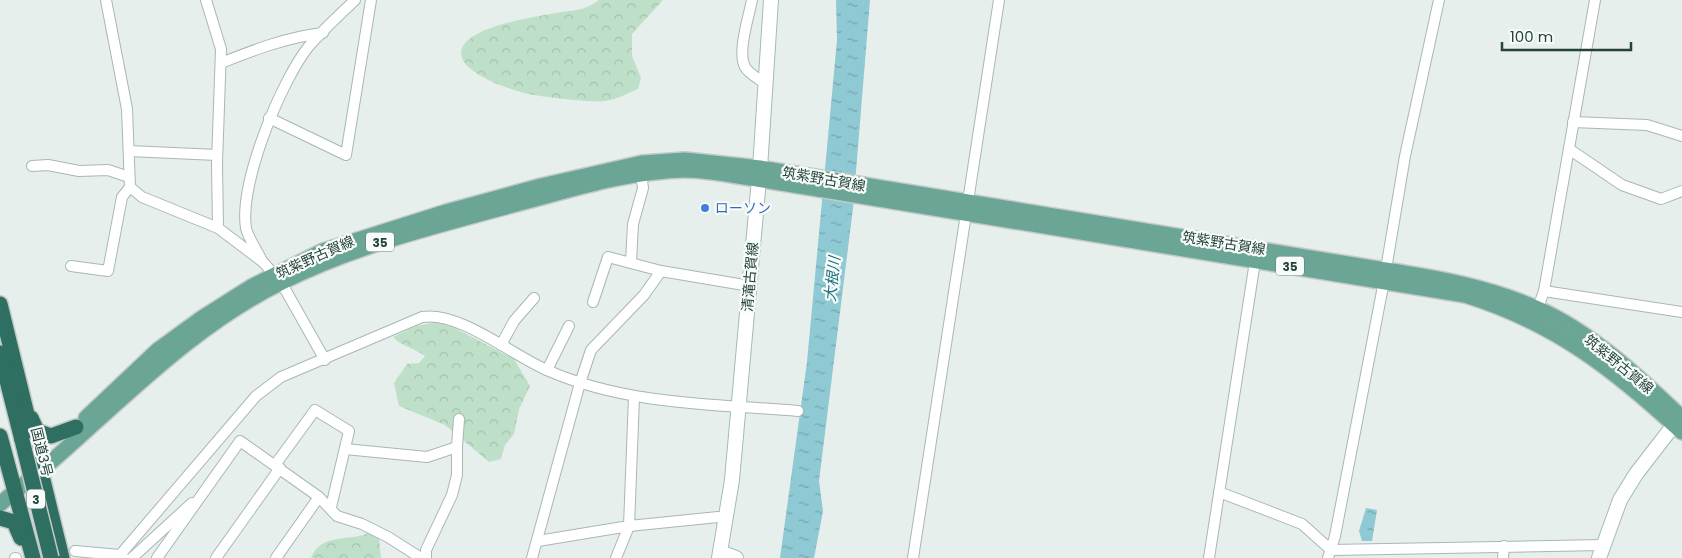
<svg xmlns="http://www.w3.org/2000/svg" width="1682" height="558" font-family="Poppins,'Noto Sans JP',sans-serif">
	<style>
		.forest { fill: url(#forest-crowns) }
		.water { fill: url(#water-ripples) }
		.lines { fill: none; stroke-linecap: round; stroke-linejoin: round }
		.street-casing { stroke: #a8b8b2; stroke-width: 12 }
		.secondary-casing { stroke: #a4bbb3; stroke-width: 16 }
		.primary-casing { stroke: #c2cac8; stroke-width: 18 }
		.highway-casing { stroke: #c2cac8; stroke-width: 18 }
		.street { stroke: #fff; stroke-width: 10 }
		.secondary { stroke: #fff; stroke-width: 14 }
		.primary { stroke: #6aa596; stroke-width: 15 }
		.highway { stroke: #2f6f62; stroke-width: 15 }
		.highway-bridge-casing { stroke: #c2cac8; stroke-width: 18; stroke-linecap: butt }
		.highway-bridge { stroke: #2f6f62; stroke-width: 15 }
		.shop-dot { fill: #3f7fe0; stroke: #f7fbf9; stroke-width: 2 }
		.labels { text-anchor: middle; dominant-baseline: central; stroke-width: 4.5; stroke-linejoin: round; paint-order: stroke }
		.shield { fill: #f7fbf9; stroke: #637a73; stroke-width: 1 }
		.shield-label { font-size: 12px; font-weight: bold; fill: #24423a }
		.street-label { font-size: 14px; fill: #24423a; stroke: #f7fbf9 }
		.shop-label { font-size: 14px; fill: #366cbe; stroke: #f7fbf9; text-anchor: start }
		.water-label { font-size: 15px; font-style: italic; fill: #1c6f80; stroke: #f7fbf9 }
	</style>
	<defs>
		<pattern id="forest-crowns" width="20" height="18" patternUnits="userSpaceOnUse" patternTransform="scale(1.25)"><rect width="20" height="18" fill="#bfe0c8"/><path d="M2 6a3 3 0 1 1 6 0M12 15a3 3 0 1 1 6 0" fill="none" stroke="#a4c1ad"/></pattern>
		<pattern id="water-ripples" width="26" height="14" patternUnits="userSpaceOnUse" patternTransform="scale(1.25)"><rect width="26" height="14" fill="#8ec9d4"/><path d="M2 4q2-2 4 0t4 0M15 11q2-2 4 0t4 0" fill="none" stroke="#74a5ad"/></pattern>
	</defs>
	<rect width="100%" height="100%" fill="#e6efeb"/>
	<g class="forest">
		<path d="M599,0H663L632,34V56L641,78L638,89C628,93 616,100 605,101C592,103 543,97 529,94C512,91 442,68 466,42C481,25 534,17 556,13C573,10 585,11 599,0Z"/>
		<path d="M436,322L453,327L514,359L530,386L519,409L514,434L505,445L501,459L489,462L445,425L399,406L394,383L407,364L419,363L425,356C414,348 401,346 393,337L416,326Z"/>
		<path d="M368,533L379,539L381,558H311C321,532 350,542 368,533Z"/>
	</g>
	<g class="water">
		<path d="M836,0H870L853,208L819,481L823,511L814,558H780L807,362L837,40Z"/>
		<path d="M1366,508L1377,510L1372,541H1362L1359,531Z"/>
	</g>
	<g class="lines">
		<defs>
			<g id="street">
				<path d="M106,0L127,109L130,187L142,197L218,228L263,262L281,282L325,360"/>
				<path d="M206,0L221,49L217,163L218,228"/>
				<path d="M752,0C749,16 737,52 745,67C749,74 759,79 766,84"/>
				<path d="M221,63C254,50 287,37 323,33"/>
				<path d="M269,118L346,155L371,0"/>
				<path d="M1573,122L1647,125L1682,136"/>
				<path d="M1569,149L1622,185L1661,199L1682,191"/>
				<path d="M129,151L217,155"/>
				<path d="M32,166L48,165L79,171L108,170L129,177"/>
				<path d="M261,259C257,250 248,238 246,228C239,183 281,81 309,46C323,30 339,15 355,0"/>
				<path d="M631,262L633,224L643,188L641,174"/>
				<path d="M71,266L108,271L122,197L130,187"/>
				<path d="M1544,291L1682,312"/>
				<path d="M593,302L608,257L661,271"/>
				<path d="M1538,308L1544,291L1595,0"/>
				<path d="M501,345L514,321L534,298"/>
				<path d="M547,370L569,326"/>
				<path d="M457,447L459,419"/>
				<path d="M345,449L427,457L457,447V475L452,495L426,550V558"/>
				<path d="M275,465L315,410L349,431L331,507"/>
				<path d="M1219,492L1302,524L1331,550L1603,545"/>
				<path d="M538,541L629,526L718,517L726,518"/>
				<path d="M75,551L120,555"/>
				<path d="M15,558H16"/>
				<path d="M124,558L120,555L256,396L281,377L422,317C460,311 513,356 549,371C627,405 715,404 798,411"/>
				<path d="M132,558L192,503"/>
				<path d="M157,558L240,441L319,497L337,516L362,524L388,537L421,558"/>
				<path d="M216,558L280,468"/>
				<path d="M276,558L319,497"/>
				<path d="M532,558L580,383L591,350L644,295L661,271L750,286"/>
				<path d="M616,558L629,526L634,397"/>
				<path d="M913,558L999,0"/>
				<path d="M1209,558L1256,255"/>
				<path d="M1328,558L1335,536L1384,281L1405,156L1439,0"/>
				<path d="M1503,558L1504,546"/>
			</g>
			<g id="secondary">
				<path d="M720,552L736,558"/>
				<path d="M719,558L732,480L760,168L771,0"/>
				<path d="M1599,558L1620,500L1636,474L1680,417"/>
			</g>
			<g id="primary">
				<path d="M86,418L158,350L202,318L251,287L323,251L446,212L541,186L642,163L685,160L760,168L1385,270C1437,278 1488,287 1536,308C1589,330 1641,379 1682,418"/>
				<path d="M0,504C20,487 41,471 61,453C130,392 198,323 282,282C356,245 436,226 516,204C570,190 628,171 684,170C702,170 720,173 738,176L1465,295C1555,323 1614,369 1682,432"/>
			</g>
			<g id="highway">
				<path d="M0,304L62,558"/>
				<path d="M0,353L22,440"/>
				<path d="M31,418L37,431L51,436L76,427"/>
				<path d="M0,436L33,558"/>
				<path d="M0,518L14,522L21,538"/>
			</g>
		</defs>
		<use href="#street" class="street-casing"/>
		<use href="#secondary" class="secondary-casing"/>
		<use href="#primary" class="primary-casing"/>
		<use href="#highway" class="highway-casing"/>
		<use href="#street" class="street"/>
		<use href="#secondary" class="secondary"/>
		<use href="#primary" class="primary"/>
		<use href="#highway" class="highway"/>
		<defs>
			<path id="highway-bridge" d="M22,440L51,558"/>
		</defs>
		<use href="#highway-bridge" class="highway-bridge-casing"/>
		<use href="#highway-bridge" class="highway-bridge"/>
	</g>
	<circle class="shop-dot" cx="705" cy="208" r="5"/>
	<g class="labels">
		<g class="shield">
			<rect x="366" y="232.5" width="28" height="19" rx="4"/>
			<rect x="1276" y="256.5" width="28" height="19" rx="4"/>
			<rect x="27" y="489.5" width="18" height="19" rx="4"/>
		</g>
		<g class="shield-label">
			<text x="380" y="242">35</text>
			<text x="1290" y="266">35</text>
			<text x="36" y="499">3</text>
		</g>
		<g class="street-label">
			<text transform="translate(824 179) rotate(10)">筑紫野古賀線</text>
			<text transform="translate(1224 243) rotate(9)">筑紫野古賀線</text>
			<text transform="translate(315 257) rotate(-24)">筑紫野古賀線</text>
			<text transform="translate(750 277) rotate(-85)">清滝古賀線</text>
			<text transform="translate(1619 364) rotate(39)">筑紫野古賀線</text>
			<text transform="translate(42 452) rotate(76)">国道3号</text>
		</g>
		<g class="shop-label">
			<text x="715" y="208">ローソン</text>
		</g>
		<g class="water-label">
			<text transform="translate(832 279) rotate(-84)">大根川</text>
		</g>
	</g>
	<path d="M1502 42v8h129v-8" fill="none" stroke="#24423a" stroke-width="2.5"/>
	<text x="1510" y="42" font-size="15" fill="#24423a" stroke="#f7fbf9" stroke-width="4" paint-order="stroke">100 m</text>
</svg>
